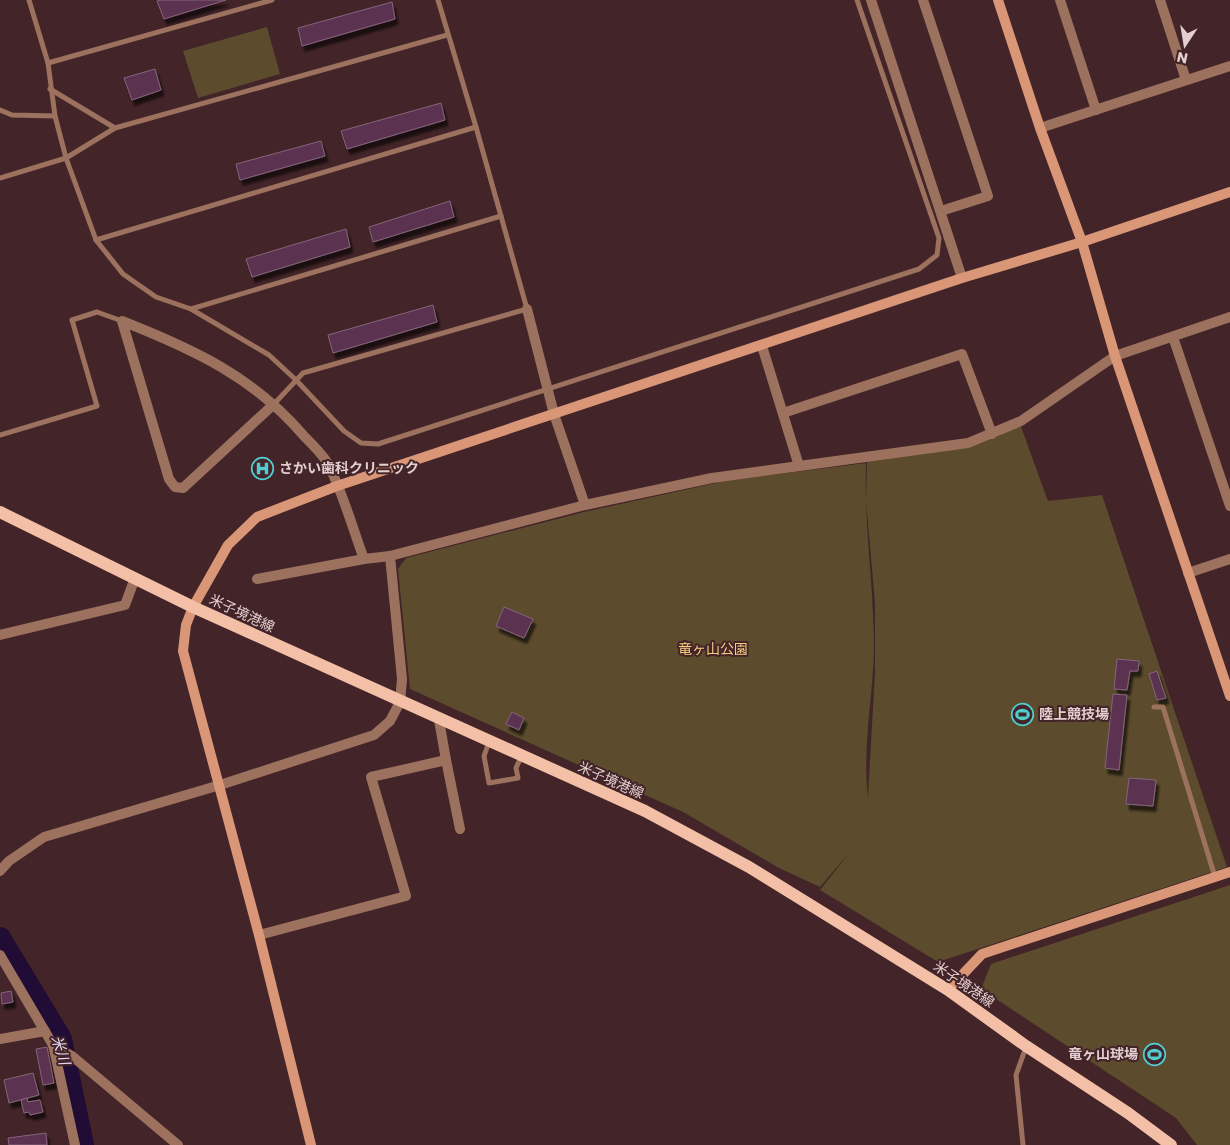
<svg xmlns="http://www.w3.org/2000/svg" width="1230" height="1145" font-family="Poppins,'Noto Sans JP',sans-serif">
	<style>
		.green { fill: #5c4b2c }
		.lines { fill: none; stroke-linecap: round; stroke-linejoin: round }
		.river { stroke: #200c34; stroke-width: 22 }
		.building { fill: #5c3151; stroke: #83667a; filter: url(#shadow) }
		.lane { stroke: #9c725e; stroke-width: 5 }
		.street { stroke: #9c725e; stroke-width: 10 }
		.secondary { stroke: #da9777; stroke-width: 10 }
		.primary { stroke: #f3bfa6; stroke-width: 12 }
		.labels { text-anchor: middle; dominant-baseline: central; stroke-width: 4; stroke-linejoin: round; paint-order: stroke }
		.poi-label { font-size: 14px; font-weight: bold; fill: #e3ced0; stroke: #432428; text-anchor: start }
		.street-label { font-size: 14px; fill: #e3ced0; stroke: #432428 }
		.park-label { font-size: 14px; fill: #f7cc80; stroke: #432428 }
		.water-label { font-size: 15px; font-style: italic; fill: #e5daf8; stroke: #432428 }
	</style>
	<defs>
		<filter id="shadow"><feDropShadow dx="3" dy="5.5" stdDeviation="1" flood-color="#0009"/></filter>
	</defs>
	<rect width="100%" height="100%" fill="#432428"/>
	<g class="green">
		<path d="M267,27L280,74L198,98L183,51Z"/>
		<path d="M1020,424L1048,501L1102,495L1227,867L938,962L820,890L850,852L820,887L779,868L683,812L410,689L398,569L406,558L584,512L725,481L866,463C864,526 874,587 874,649C873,698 862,749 868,797L875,672V603L866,500L867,461L968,447Z"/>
		<path d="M1230,885V1145H1197L1176,1118L981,989L991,964Z"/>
	</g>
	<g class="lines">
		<path class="river" d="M0,938L61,1039L83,1145"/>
	</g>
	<g class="building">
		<path d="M160,0H226L164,19L157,1Z"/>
		<path d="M392,2L395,19L302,46L298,28Z"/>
		<path d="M155,69L161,90L132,100L124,78Z"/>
		<path d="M441,103L445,120L347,149L341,131Z"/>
		<path d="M321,141L325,156L240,180L236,164Z"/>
		<path d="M450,201L454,217L373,242L369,227Z"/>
		<path d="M346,229L350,247L252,277L246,259Z"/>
		<path d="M433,305L437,322L333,353L328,335Z"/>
		<path d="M504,607L533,619L524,638L496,626Z"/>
		<path d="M1117,659L1139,661L1138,671H1130L1127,690L1114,689Z"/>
		<path d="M1157,671L1166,698L1157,700L1149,674Z"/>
		<path d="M1113,694L1127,695L1119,770L1105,768Z"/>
		<path d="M512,712L524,718L519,730L506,724Z"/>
		<path d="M1129,778L1156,780L1153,806L1126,804Z"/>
		<path d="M11,991L13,1002L2,1004L1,993Z"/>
		<path d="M47,1047L54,1083L43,1085L36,1049Z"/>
		<path d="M33,1073L39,1095L9,1103L4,1080Z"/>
		<path d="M27,1098L28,1102L40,1100L43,1112L30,1115L29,1112L24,1113L21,1100Z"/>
		<path d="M46,1133L47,1145H9L8,1138Z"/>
	</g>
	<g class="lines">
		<g class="lane">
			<path d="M29,0L48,63L55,116L66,158L96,240L123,274L156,297L191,309L269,355L296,380L344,431L361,443L378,444L919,269L937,255L939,238L857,0"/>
			<path d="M48,63L272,0"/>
			<path d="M50,89L115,128"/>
			<path d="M0,110L12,115L55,116"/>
			<path d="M0,178L66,158L115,128L447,35"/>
			<path d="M96,240L476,127"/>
			<path d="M191,309L501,216"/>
			<path d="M274,404L303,373L527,309L476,127L438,0"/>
			<path d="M0,435L97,406L72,320L97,312L122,321"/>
			<path d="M1154,707H1163L1215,877"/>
			<path d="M489,742L484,756L489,783L518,778L516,768L521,757"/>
			<path d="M1023,1145L1016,1075L1026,1047"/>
		</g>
		<g class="street">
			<path d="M871,0L962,278"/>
			<path d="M923,0L988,196L941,211"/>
			<path d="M1060,0L1096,110"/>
			<path d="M1160,0L1186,80"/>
			<path d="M1040,128L1230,66"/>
			<path d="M527,309L554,414L585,505"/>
			<path d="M1173,337L1230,506"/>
			<path d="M762,346L799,466"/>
			<path d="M274,404L183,488L175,487L169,479L122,321C193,349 254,377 304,436C312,444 321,453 327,462C343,492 352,527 364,559"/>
			<path d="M783,413L962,354L992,434"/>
			<path d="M1188,573L1230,559"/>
			<path d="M257,579L364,559L390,556L585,505L712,478L968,443L1021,421L1115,356L1230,317"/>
			<path d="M0,635L125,605L135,578"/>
			<path d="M446,760L460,829"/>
			<path d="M0,871L9,861L44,837L220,785L374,735L390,721L400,702L402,679L390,556"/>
			<path d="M259,935L406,896L371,777L446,760L439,720"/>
			<path d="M0,955L53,1045L72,1056L178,1145"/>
			<path d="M0,1039L45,1031"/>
			<path d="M53,1045L75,1145"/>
		</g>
		<g class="secondary">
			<path d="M998,0L1040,128L1082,242L1115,356L1230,696"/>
			<path d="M948,990L982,954L1230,872"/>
			<path d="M311,1145L259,935L183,651L186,625L193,607L228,545L257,517L337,486L962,278L1082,242L1230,192"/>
		</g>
		<path class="primary" d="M0,512L193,607L645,811L749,867L948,990L1026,1046L1128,1113L1171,1145"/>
	</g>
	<defs>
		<symbol id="hospital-ring" viewBox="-11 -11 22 22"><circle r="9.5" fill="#432428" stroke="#51ccd1" stroke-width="1.5"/><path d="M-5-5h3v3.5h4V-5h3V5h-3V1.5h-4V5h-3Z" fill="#51ccd1"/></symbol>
		<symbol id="stadium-ring" viewBox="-11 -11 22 22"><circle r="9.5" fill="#432428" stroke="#51ccd1" stroke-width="1.5"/><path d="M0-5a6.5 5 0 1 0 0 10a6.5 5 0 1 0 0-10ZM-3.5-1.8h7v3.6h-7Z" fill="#51ccd1"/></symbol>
	</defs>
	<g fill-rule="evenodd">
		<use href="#hospital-ring" x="250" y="456" width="25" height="25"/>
		<use href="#stadium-ring" x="1010" y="702" width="25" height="25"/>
		<use href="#stadium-ring" x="1142" y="1042" width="25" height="25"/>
	</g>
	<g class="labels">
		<g class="poi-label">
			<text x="279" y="468">さかい歯科クリニック</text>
			<text x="1039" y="714">陸上競技場</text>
			<text x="1138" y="1054" text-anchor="end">竜ヶ山球場</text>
		</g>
		<g class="street-label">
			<text transform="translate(242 613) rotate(25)">米子境港線</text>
			<text transform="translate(611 780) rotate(24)">米子境港線</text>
			<text transform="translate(964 984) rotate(34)">米子境港線</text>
		</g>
		<g class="park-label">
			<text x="713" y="649">竜ヶ山公園</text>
		</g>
		<g class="water-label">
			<text transform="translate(61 1050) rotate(73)">米川</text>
		</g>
	</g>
	<g transform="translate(1185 45) rotate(192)" stroke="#432428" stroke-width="4" paint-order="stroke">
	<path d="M0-4L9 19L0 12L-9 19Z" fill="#e3ced0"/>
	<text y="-8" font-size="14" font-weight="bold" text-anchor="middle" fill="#e3ced0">N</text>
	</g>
</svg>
